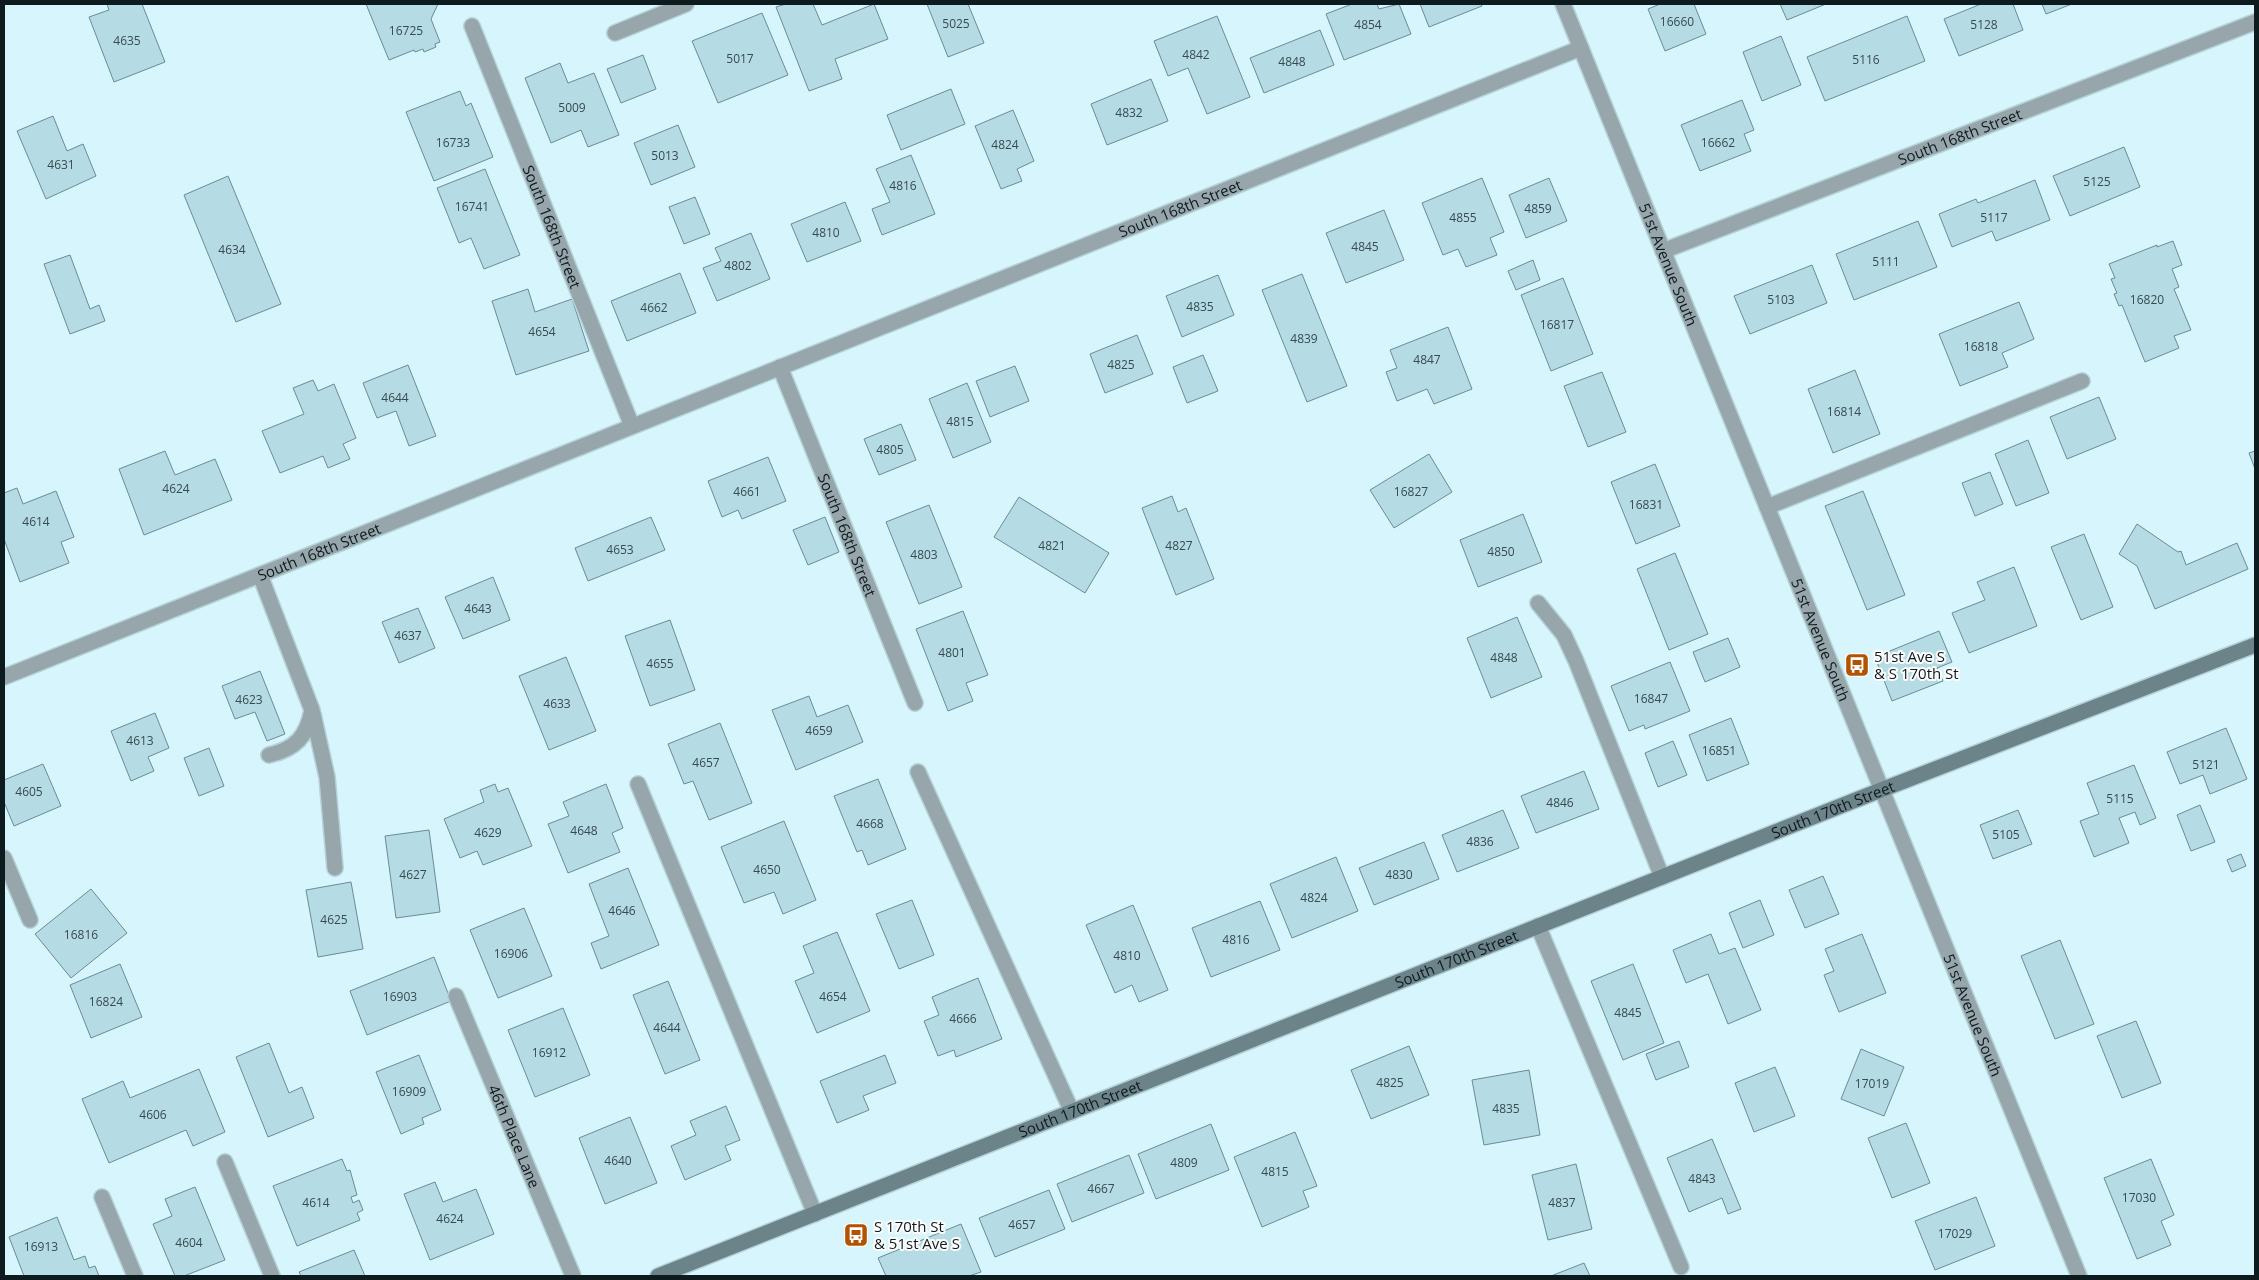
<svg xmlns="http://www.w3.org/2000/svg" width="2259" height="1280" font-family="'Open Sans',sans-serif">
	<style>
		.building { fill: #b5dbe5; stroke: #698c96 }
		.lines { fill: none; stroke-linecap: round; stroke-linejoin: round }
		.lane-casing { stroke: #b6d2d9; stroke-width: 18 }
		.street-casing { stroke: #b6d2d9; stroke-width: 18 }
		.secondary-casing { stroke: #b6d2d9; stroke-width: 18 }
		.lane { stroke: #96a6aa; stroke-width: 15 }
		.street { stroke: #96a6aa; stroke-width: 15 }
		.secondary { stroke: #6c8389; stroke-width: 15 }
		.labels { text-anchor: middle; dominant-baseline: central; stroke-width: 4; stroke-linejoin: round; paint-order: stroke }
		.number-label { font-size: 12px; fill: #374b50 }
		.street-label { font-size: 15px; fill: #0d1b1f; stroke: #fcfcfc }
		.poi-label { font-size: 15px; fill: #0d1b1f; stroke: #fcfcfc; text-anchor: start }
	</style>
	<rect width="100%" height="100%" fill="#d6f5fd"/>
	<g class="building">
		<path d="M107,4H142L165,62L114,82L89,17L109,10Z"/>
		<path d="M366,4H438L431,19L440,42L435,44L436,47L424,52L423,49L415,52L414,50L389,60Z"/>
		<path d="M786,4H813L822,25L874,4L888,39L835,59L842,79L809,91L776,7Z"/>
		<path d="M927,4H968L984,43L948,57Z"/>
		<path d="M1352,4H1377L1379,9L1399,4L1411,34L1344,60L1326,14Z"/>
		<path d="M1420,4H1481L1482,6L1429,27Z"/>
		<path d="M1660,4H1694L1706,34L1665,51L1648,9Z"/>
		<path d="M1780,4H1826L1787,20Z"/>
		<path d="M1981,4H2013L2023,30L1959,56L1944,19Z"/>
		<path d="M2042,4H2072L2046,14Z"/>
		<path d="M762,13L788,75L718,103L692,41Z"/>
		<path d="M1217,16L1250,97L1207,114L1188,68L1168,76L1154,41Z"/>
		<path d="M1907,16L1925,61L1825,101L1807,57Z"/>
		<path d="M1320,30L1334,65L1264,93L1250,58Z"/>
		<path d="M1781,36L1801,85L1762,101L1743,52Z"/>
		<path d="M643,55L656,89L621,103L607,69Z"/>
		<path d="M560,63L568,83L594,73L619,135L588,147L581,130L551,143L525,78Z"/>
		<path d="M1151,79L1168,121L1107,145L1091,104Z"/>
		<path d="M951,89L965,124L901,150L887,115Z"/>
		<path d="M460,91L466,106L471,103L493,157L434,181L406,112Z"/>
		<path d="M1742,100L1754,130L1744,134L1751,151L1700,171L1681,125Z"/>
		<path d="M1013,110L1034,161L1017,169L1022,181L1001,189L975,126Z"/>
		<path d="M53,116L67,151L83,144L96,176L46,199L17,131Z"/>
		<path d="M678,125L695,167L651,185L634,143Z"/>
		<path d="M2124,147L2140,187L2070,216L2053,176Z"/>
		<path d="M911,155L935,214L882,235L872,209L890,202L876,169Z"/>
		<path d="M485,169L520,255L484,269L471,238L459,243L437,188Z"/>
		<path d="M228,176L281,304L236,322L184,195Z"/>
		<path d="M1482,178L1504,232L1490,238L1497,255L1466,267L1458,249L1443,255L1422,203Z"/>
		<path d="M1549,178L1567,221L1526,238L1509,195Z"/>
		<path d="M2035,180L2050,220L1996,241L1992,231L1952,247L1939,214L1976,199L1978,203Z"/>
		<path d="M695,197L710,234L684,244L669,207Z"/>
		<path d="M845,202L861,241L807,262L791,224Z"/>
		<path d="M1384,210L1404,260L1346,283L1326,233Z"/>
		<path d="M1918,221L1937,267L1854,300L1836,254Z"/>
		<path d="M751,233L770,279L717,301L703,268L721,261L715,248Z"/>
		<path d="M2173,241L2182,265L2172,269L2179,287L2174,289L2191,330L2174,336L2179,348L2145,362L2122,305L2119,306L2114,294L2117,293L2111,279L2115,278L2109,264L2157,245V247Z"/>
		<path d="M70,255L90,309L99,305L105,321L70,334L44,264Z"/>
		<path d="M1533,260L1540,280L1516,290L1508,271Z"/>
		<path d="M1812,265L1827,303L1750,334L1734,296Z"/>
		<path d="M680,273L696,313L627,341L611,301Z"/>
		<path d="M1302,274L1347,386L1307,402L1262,290Z"/>
		<path d="M1218,275L1234,315L1182,337L1166,296Z"/>
		<path d="M1563,278L1593,354L1551,371L1521,295Z"/>
		<path d="M528,289L535,312L572,299L589,351L516,375L492,301Z"/>
		<path d="M2019,302L2034,339L2002,353L2008,367L1960,386L1939,334Z"/>
		<path d="M1448,327L1472,389L1434,404L1427,389L1397,401L1386,372L1397,368L1390,350Z"/>
		<path d="M1137,335L1153,374L1105,393L1090,354Z"/>
		<path d="M1203,355L1218,391L1187,403L1173,367Z"/>
		<path d="M408,365L436,436L409,446L396,411L377,418L363,383Z"/>
		<path d="M1015,366L1029,401L990,417L976,381Z"/>
		<path d="M1855,370L1880,434L1833,453L1808,389Z"/>
		<path d="M1602,372L1626,432L1588,447L1564,386Z"/>
		<path d="M313,380L318,391L334,384L356,438L343,444L350,459L328,468L323,456L280,473L262,431L304,414L293,388Z"/>
		<path d="M967,383L991,442L953,458L929,399Z"/>
		<path d="M2099,397L2116,439L2067,459L2050,417Z"/>
		<path d="M901,424L916,460L879,475L864,439Z"/>
		<path d="M2028,440L2049,493L2016,506L1995,454Z"/>
		<path d="M165,451L175,475L215,459L232,500L144,535L119,469Z"/>
		<path d="M2255,451V469L2249,453Z"/>
		<path d="M1429,454L1452,492L1394,528L1370,490Z"/>
		<path d="M768,457L786,501L742,519L738,510L722,517L708,481Z"/>
		<path d="M1655,464L1680,526L1636,544L1611,482Z"/>
		<path d="M1990,472L2003,504L1975,516L1962,483Z"/>
		<path d="M17,488L23,504L56,491L74,537L61,542L69,563L20,582L4,539V493Z"/>
		<path d="M1863,491L1905,595L1867,610L1825,506Z"/>
		<path d="M1172,496L1178,512L1186,508L1214,579L1176,595L1142,508Z"/>
		<path d="M1019,497L1109,553L1085,593L994,537Z"/>
		<path d="M929,505L962,587L919,604L886,522Z"/>
		<path d="M1523,514L1542,562L1478,587L1460,540Z"/>
		<path d="M651,517L665,550L588,581L575,548Z"/>
		<path d="M825,517L839,552L808,565L793,530Z"/>
		<path d="M2137,524L2178,552L2181,551L2186,565L2237,543L2248,569L2155,609L2137,566L2119,554Z"/>
		<path d="M2084,534L2113,607L2081,620L2051,547Z"/>
		<path d="M1675,553L1708,634L1669,650L1637,569Z"/>
		<path d="M2014,567L2037,626L1969,653L1952,613L1985,600L1977,582Z"/>
		<path d="M493,577L510,620L463,639L445,597Z"/>
		<path d="M418,608L435,648L399,663L382,622Z"/>
		<path d="M963,611L988,675L966,683L973,701L948,711L916,629Z"/>
		<path d="M1517,617L1542,677L1491,698L1467,638Z"/>
		<path d="M670,620L695,690L650,706L625,636Z"/>
		<path d="M1939,631L1952,662L1937,668L1943,681L1892,701L1875,657Z"/>
		<path d="M1728,638L1740,667L1705,682L1693,652Z"/>
		<path d="M566,657L596,731L549,750L519,676Z"/>
		<path d="M1670,662L1690,711L1645,729L1644,725L1629,731L1611,686Z"/>
		<path d="M260,671L285,734L267,741L255,712L235,719L222,686Z"/>
		<path d="M809,696L817,717L848,705L863,742L796,770L772,710Z"/>
		<path d="M155,713L169,748L148,757L154,771L131,781L111,731Z"/>
		<path d="M1731,718L1749,764L1707,781L1689,735Z"/>
		<path d="M720,723L752,803L709,820L693,781L684,784L668,744Z"/>
		<path d="M2226,728L2247,779L2210,794L2203,775L2180,784L2167,752Z"/>
		<path d="M1673,741L1687,775L1658,787L1645,753Z"/>
		<path d="M209,748L224,786L199,796L184,758Z"/>
		<path d="M43,764L61,806L14,826L4,802V780Z"/>
		<path d="M2134,765L2156,818L2140,825L2135,812L2119,818L2129,843L2094,857L2080,821L2099,814L2087,783Z"/>
		<path d="M1584,771L1599,809L1536,833L1521,796Z"/>
		<path d="M878,779L906,849L868,865L862,850L857,852L834,796Z"/>
		<path d="M495,784L498,792L508,788L532,846L483,865L477,851L460,858L444,819L484,802L480,790Z"/>
		<path d="M606,784L623,828L612,833L620,852L568,873L548,824L569,816L563,802Z"/>
		<path d="M2200,805L2215,842L2191,851L2177,815Z"/>
		<path d="M1503,810L1519,848L1457,872L1442,835Z"/>
		<path d="M2018,810L2032,844L1993,859L1980,825Z"/>
		<path d="M784,821L816,900L783,914L774,892L744,903L721,847Z"/>
		<path d="M429,830L440,912L396,918L385,836Z"/>
		<path d="M1424,842L1439,879L1374,905L1359,868Z"/>
		<path d="M2241,854L2246,866L2232,872L2227,860Z"/>
		<path d="M1336,857L1358,911L1292,938L1270,884Z"/>
		<path d="M628,868L659,945L601,969L591,943L609,936L589,884Z"/>
		<path d="M1823,876L1839,914L1805,928L1789,890Z"/>
		<path d="M351,882L363,949L318,957L306,890Z"/>
		<path d="M91,889L127,933L71,978L35,934Z"/>
		<path d="M912,900L934,955L899,969L876,914Z"/>
		<path d="M1760,900L1774,935L1743,948L1729,913Z"/>
		<path d="M1260,901L1280,950L1211,977L1192,928Z"/>
		<path d="M1133,905L1168,990L1139,1002L1132,985L1115,993L1086,925Z"/>
		<path d="M524,908L552,976L498,998L470,930Z"/>
		<path d="M837,932L870,1011L817,1033L795,981L814,973L803,946Z"/>
		<path d="M1711,934L1719,954L1735,948L1761,1010L1728,1024L1708,974L1686,983L1673,950Z"/>
		<path d="M1862,934L1886,993L1839,1012L1824,975L1834,971L1825,949Z"/>
		<path d="M2060,940L2094,1024L2055,1039L2021,956Z"/>
		<path d="M434,957L451,1001L367,1035L350,991Z"/>
		<path d="M120,964L142,1017L91,1038L70,985Z"/>
		<path d="M1633,964L1664,1043L1623,1060L1591,981Z"/>
		<path d="M978,978L1002,1039L956,1057L954,1050L938,1056L924,1021L939,1015L932,997Z"/>
		<path d="M668,981L700,1060L665,1074L633,995Z"/>
		<path d="M563,1008L590,1075L535,1097L508,1030Z"/>
		<path d="M2136,1021L2161,1083L2122,1098L2097,1036Z"/>
		<path d="M1679,1041L1689,1067L1656,1080L1646,1054Z"/>
		<path d="M269,1043L289,1093L302,1087L314,1118L268,1137L236,1057Z"/>
		<path d="M1409,1046L1429,1095L1371,1119L1351,1070Z"/>
		<path d="M1861,1049L1904,1067L1884,1116L1841,1099Z"/>
		<path d="M419,1055L441,1110L422,1118L424,1124L401,1134L376,1072Z"/>
		<path d="M885,1055L896,1083L863,1096L869,1110L837,1123L820,1081Z"/>
		<path d="M1775,1067L1795,1116L1754,1132L1735,1083Z"/>
		<path d="M199,1069L225,1132L193,1146L186,1130L109,1163L82,1099L123,1081L130,1098Z"/>
		<path d="M1529,1070L1540,1135L1484,1145L1472,1080Z"/>
		<path d="M726,1106L740,1140L725,1146L731,1160L685,1180L671,1146L696,1135L690,1121Z"/>
		<path d="M630,1117L657,1183L605,1204L579,1138Z"/>
		<path d="M1906,1123L1930,1183L1892,1198L1868,1138Z"/>
		<path d="M1211,1124L1229,1170L1156,1199L1138,1154Z"/>
		<path d="M1295,1132L1317,1186L1303,1191L1309,1207L1262,1227L1234,1157Z"/>
		<path d="M1712,1139L1741,1209L1728,1214L1722,1198L1689,1212L1667,1158Z"/>
		<path d="M1129,1155L1144,1193L1072,1222L1057,1184Z"/>
		<path d="M342,1159L347,1171L350,1170L357,1195L351,1197L353,1203L359,1200L363,1210L357,1213L360,1220L297,1246L273,1186Z"/>
		<path d="M2151,1159L2174,1215L2161,1221L2171,1245L2137,1259L2104,1178Z"/>
		<path d="M1576,1164L1592,1229L1548,1240L1532,1175Z"/>
		<path d="M435,1182L443,1202L476,1189L494,1234L430,1260L404,1194Z"/>
		<path d="M195,1187L225,1260L184,1276H175L153,1224L172,1216L165,1199Z"/>
		<path d="M1049,1190L1065,1229L995,1257L979,1218Z"/>
		<path d="M1976,1197L1995,1246L1935,1270L1915,1221Z"/>
		<path d="M57,1217L74,1260L85,1256L89,1268L95,1266L99,1276H24L9,1237Z"/>
		<path d="M961,1224L981,1272L969,1276H886L878,1258Z"/>
		<path d="M354,1250L365,1276H301L299,1272Z"/>
		<path d="M1584,1263L1590,1276H1551Z"/>
	</g>
	<g class="lines">
		<defs>
			<g id="lane">
				<path d="M1767,507L2082,381"/>
				<path d="M260,575L312,710C307,736 296,749 269,755"/>
				<path d="M1538,603L1564,635L1576,661L1662,877"/>
				<path d="M313,714L327,777L335,868"/>
				<path d="M638,784L815,1214"/>
				<path d="M1538,926L1681,1267"/>
				<path d="M225,1162L272,1276"/>
			</g>
			<g id="street">
				<path id="s1" d="M1563,4L2079,1276"/>
				<path id="s2" d="M472,26L632,426"/>
				<path d="M615,33L686,4"/>
				<path id="s3" d="M1663,251L2255,22"/>
				<path id="s4" d="M780,367L915,703"/>
				<path id="s5" d="M4,677L1581,48"/>
				<path d="M918,772L1072,1112"/>
				<path d="M4,858L30,920"/>
				<path id="s6" d="M456,996L573,1276"/>
				<path d="M102,1197L135,1276"/>
			</g>
			<g id="secondary">
				<path id="s7" d="M658,1276L1881,790L2255,645"/>
			</g>
		</defs>
		<use href="#lane" class="lane-casing"/>
		<use href="#street" class="street-casing"/>
		<use href="#secondary" class="secondary-casing"/>
		<use href="#lane" class="lane"/>
		<use href="#street" class="street"/>
		<use href="#secondary" class="secondary"/>
	</g>
	<defs>
		<symbol id="bus-square" viewBox="-11 -11 22 22"><rect x="-9" y="-9" width="18" height="18" rx="4" fill="#b15302" stroke="#fcfcfc"/><path d="M-5-6H5V4H4V6H2V4H-2V6H-4V4H-5ZM-3.5-4V0h7V-4ZM-3.5 1.2v1.5H-2V1.2ZM2 1.2v1.5H3.5V1.2Z" fill="#fff"/></symbol>
	</defs>
	<g fill-rule="evenodd">
		<use href="#bus-square" x="1843" y="651" width="28" height="28"/>
		<use href="#bus-square" x="842" y="1221" width="28" height="28"/>
	</g>
	<g class="labels">
		<g class="number-label">
			<text x="1677" y="21">16660</text>
			<text x="956" y="23">5025</text>
			<text x="1368" y="24">4854</text>
			<text x="1984" y="24">5128</text>
			<text x="406" y="30">16725</text>
			<text x="127" y="40">4635</text>
			<text x="1196" y="54">4842</text>
			<text x="740" y="58">5017</text>
			<text x="1866" y="59">5116</text>
			<text x="1292" y="61">4848</text>
			<text x="572" y="107">5009</text>
			<text x="1129" y="112">4832</text>
			<text x="453" y="142">16733</text>
			<text x="1718" y="142">16662</text>
			<text x="1005" y="144">4824</text>
			<text x="665" y="155">5013</text>
			<text x="61" y="164">4631</text>
			<text x="2097" y="181">5125</text>
			<text x="903" y="185">4816</text>
			<text x="472" y="206">16741</text>
			<text x="1538" y="208">4859</text>
			<text x="1463" y="217">4855</text>
			<text x="1994" y="217">5117</text>
			<text x="826" y="232">4810</text>
			<text x="1365" y="246">4845</text>
			<text x="232" y="249">4634</text>
			<text x="1886" y="261">5111</text>
			<text x="738" y="265">4802</text>
			<text x="1781" y="299">5103</text>
			<text x="2147" y="299">16820</text>
			<text x="1200" y="306">4835</text>
			<text x="654" y="307">4662</text>
			<text x="1557" y="324">16817</text>
			<text x="542" y="331">4654</text>
			<text x="1304" y="338">4839</text>
			<text x="1981" y="346">16818</text>
			<text x="1427" y="359">4847</text>
			<text x="1121" y="364">4825</text>
			<text x="395" y="397">4644</text>
			<text x="1844" y="411">16814</text>
			<text x="960" y="421">4815</text>
			<text x="890" y="449">4805</text>
			<text x="176" y="488">4624</text>
			<text x="747" y="491">4661</text>
			<text x="1411" y="491">16827</text>
			<text x="1646" y="504">16831</text>
			<text x="36" y="521">4614</text>
			<text x="1052" y="545">4821</text>
			<text x="1179" y="545">4827</text>
			<text x="620" y="549">4653</text>
			<text x="1501" y="551">4850</text>
			<text x="924" y="554">4803</text>
			<text x="478" y="608">4643</text>
			<text x="408" y="635">4637</text>
			<text x="952" y="652">4801</text>
			<text x="1504" y="657">4848</text>
			<text x="660" y="663">4655</text>
			<text x="1651" y="698">16847</text>
			<text x="249" y="699">4623</text>
			<text x="557" y="703">4633</text>
			<text x="819" y="730">4659</text>
			<text x="140" y="740">4613</text>
			<text x="1719" y="750">16851</text>
			<text x="706" y="762">4657</text>
			<text x="2206" y="764">5121</text>
			<text x="29" y="791">4605</text>
			<text x="2120" y="798">5115</text>
			<text x="1560" y="802">4846</text>
			<text x="870" y="823">4668</text>
			<text x="584" y="830">4648</text>
			<text x="488" y="832">4629</text>
			<text x="2006" y="834">5105</text>
			<text x="1480" y="841">4836</text>
			<text x="767" y="869">4650</text>
			<text x="413" y="874">4627</text>
			<text x="1399" y="874">4830</text>
			<text x="1314" y="897">4824</text>
			<text x="622" y="910">4646</text>
			<text x="334" y="919">4625</text>
			<text x="81" y="934">16816</text>
			<text x="1236" y="939">4816</text>
			<text x="511" y="953">16906</text>
			<text x="1127" y="955">4810</text>
			<text x="400" y="996">16903</text>
			<text x="833" y="996">4654</text>
			<text x="106" y="1001">16824</text>
			<text x="1628" y="1012">4845</text>
			<text x="963" y="1018">4666</text>
			<text x="667" y="1027">4644</text>
			<text x="549" y="1052">16912</text>
			<text x="1390" y="1082">4825</text>
			<text x="1872" y="1083">17019</text>
			<text x="409" y="1091">16909</text>
			<text x="1506" y="1108">4835</text>
			<text x="153" y="1114">4606</text>
			<text x="618" y="1160">4640</text>
			<text x="1184" y="1162">4809</text>
			<text x="1275" y="1171">4815</text>
			<text x="1702" y="1178">4843</text>
			<text x="1101" y="1188">4667</text>
			<text x="2139" y="1197">17030</text>
			<text x="316" y="1202">4614</text>
			<text x="1562" y="1202">4837</text>
			<text x="450" y="1218">4624</text>
			<text x="1022" y="1224">4657</text>
			<text x="1955" y="1233">17029</text>
			<text x="189" y="1242">4604</text>
			<text x="41" y="1246">16913</text>
		</g>
		<g class="street-label">
			<text stroke="none"><textPath href="#s3" startOffset="318">South 168th Street</textPath></text>
			<text stroke="none"><textPath href="#s5" startOffset="1266">South 168th Street</textPath></text>
			<text stroke="none"><textPath href="#s2" startOffset="216">South 168th Street</textPath></text>
			<text stroke="none"><textPath href="#s1" startOffset="281">51st Avenue South</textPath></text>
			<text stroke="none"><textPath href="#s4" startOffset="181">South 168th Street</textPath></text>
			<text stroke="none"><textPath href="#s5" startOffset="339">South 168th Street</textPath></text>
			<text stroke="none"><textPath href="#s1" startOffset="686">51st Avenue South</textPath></text>
			<text stroke="none"><textPath href="#s7" startOffset="1264">South 170th Street</textPath></text>
			<text stroke="none"><textPath href="#s7" startOffset="859">South 170th Street</textPath></text>
			<text stroke="none"><textPath href="#s1" startOffset="1091">51st Avenue South</textPath></text>
			<text stroke="none"><textPath href="#s7" startOffset="454">South 170th Street</textPath></text>
			<text stroke="none"><textPath href="#s6" startOffset="152">46th Place Lane</textPath></text>
		</g>
		<g class="poi-label">
			<text x="1874" y="656">51st Ave S<tspan x="1874" dy="17">&amp; S 170th St</tspan></text>
			<text x="874" y="1226">S 170th St<tspan x="874" dy="17">&amp; 51st Ave S</tspan></text>
		</g>
	</g>
	<rect width="2259" height="1280" fill="none" stroke="#0d1b1f" stroke-width="10"/>
</svg>
